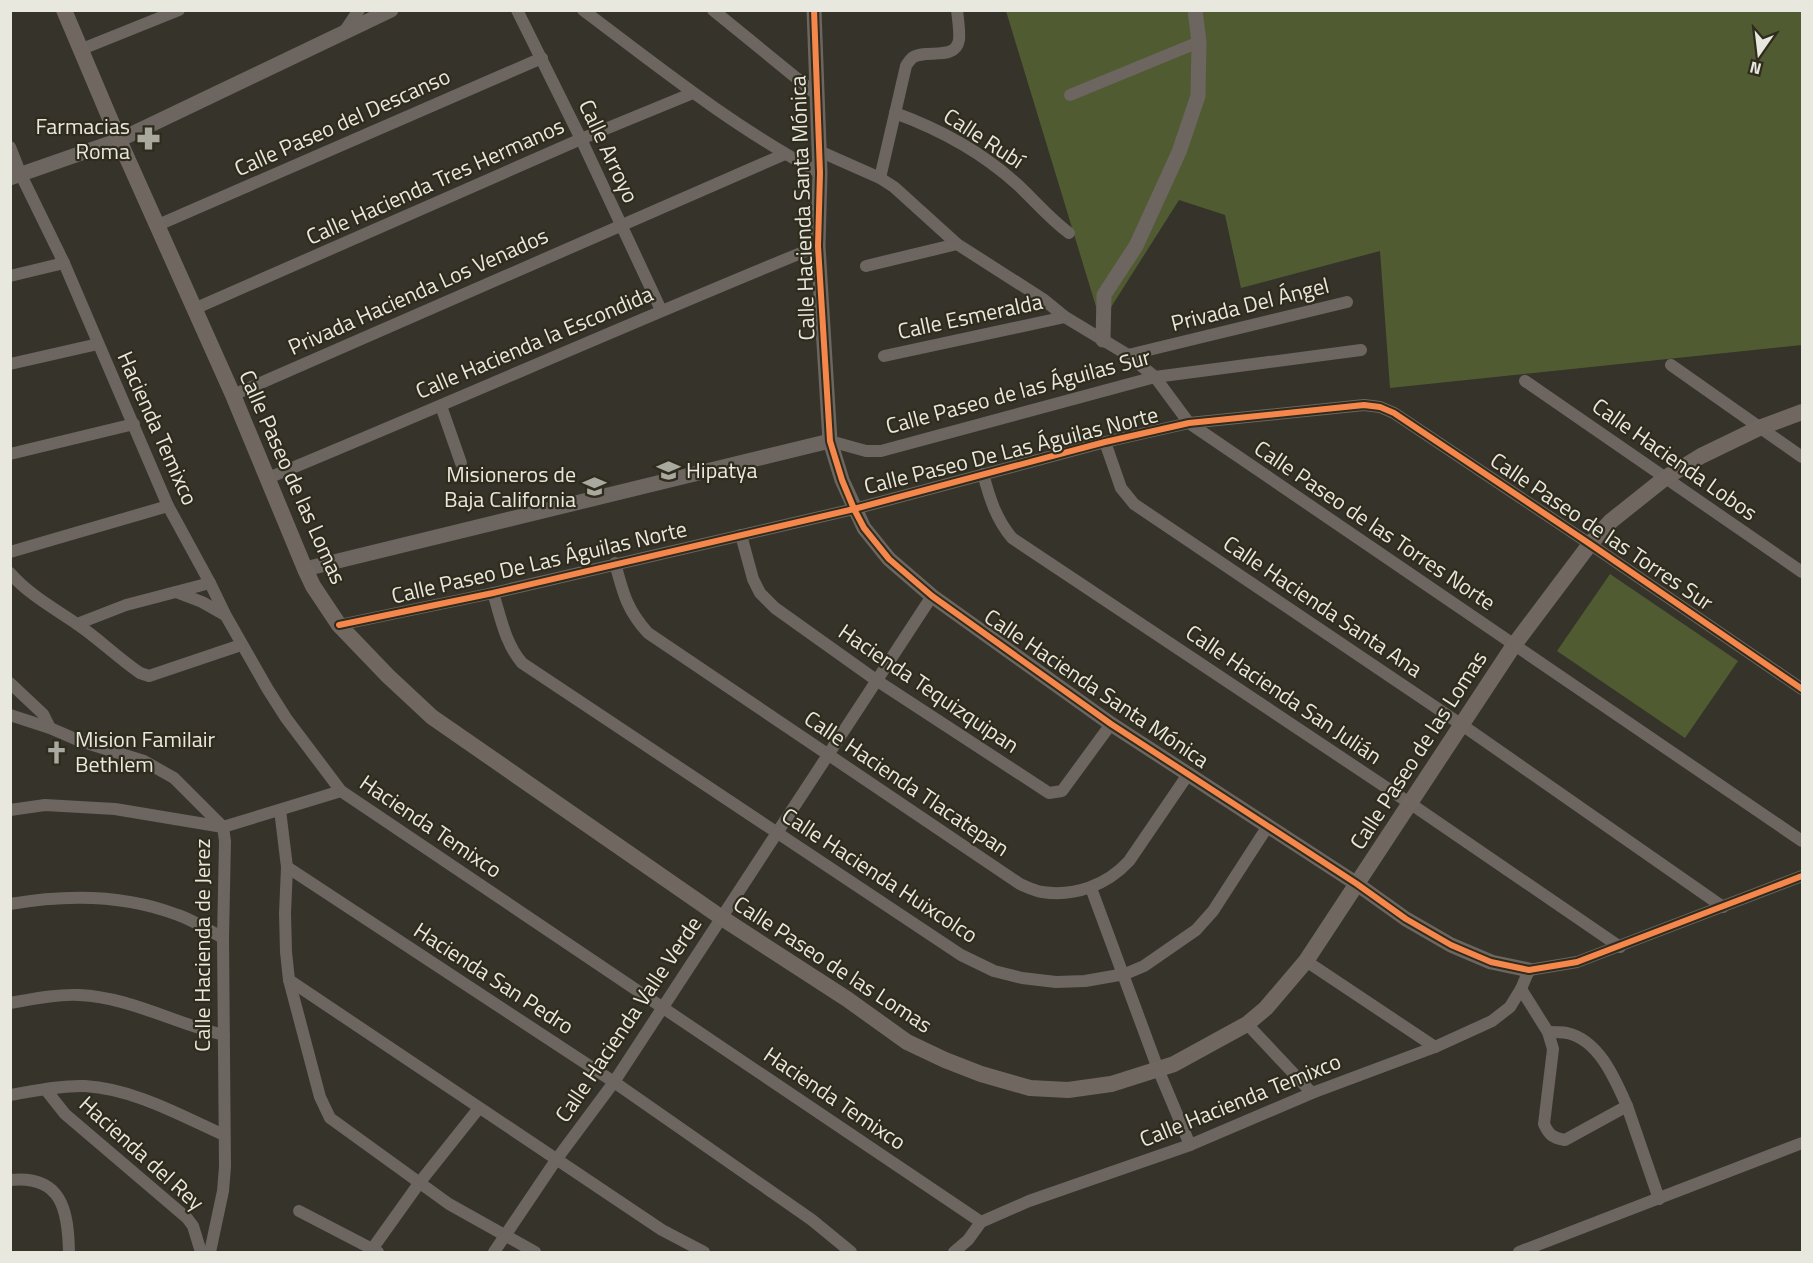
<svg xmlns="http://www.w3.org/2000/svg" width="1813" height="1263" font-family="'Titillium Web',sans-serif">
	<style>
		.green { fill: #515b32 }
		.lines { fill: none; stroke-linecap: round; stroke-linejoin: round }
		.minor { stroke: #6c6560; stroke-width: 12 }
		.tertiary { stroke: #6c6560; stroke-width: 15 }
		.secondary { stroke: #706761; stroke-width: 16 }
		.cycleway-casing { stroke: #2f2c1d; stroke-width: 10 }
		.cycleway { stroke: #f5874c; stroke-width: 6 }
		.labels { text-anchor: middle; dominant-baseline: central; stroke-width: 4.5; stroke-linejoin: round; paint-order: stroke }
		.street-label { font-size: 22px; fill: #e9e8de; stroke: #2f2c1d }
		.poi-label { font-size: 22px; fill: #e9e8de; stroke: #2f2c1d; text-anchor: end }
	</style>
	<rect width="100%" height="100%" fill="#35332a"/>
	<g class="green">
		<path d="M1006,11H1802V345L1390,388L1380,251L1241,288L1225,215L1179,200L1101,323Z"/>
		<path d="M1610,574L1738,661L1685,738L1557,651Z"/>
	</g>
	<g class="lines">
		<g class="minor">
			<path d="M517,10L581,139L661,310"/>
			<path d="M583,10C660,68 735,128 820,173"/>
			<path d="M713,10L816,94"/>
			<path d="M344,32L359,10"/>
			<path d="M82,49L179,10"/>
			<path d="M1070,95L1199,42"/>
			<path d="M895,113C939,129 983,153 1018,185C1036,202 1049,218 1069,233"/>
			<path d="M10,147L21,175L64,263L168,506L210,583L226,616L267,688L286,718L341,791L981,1222"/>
			<path d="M819,151L880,178L894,187L957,244L1043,299L1065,317L1128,355L1155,377L1189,423L1802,841"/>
			<path d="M880,178L906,66C906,65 911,59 912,58C925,48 955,62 959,40C960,31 958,20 957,10"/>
			<path d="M158,225L542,58"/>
			<path d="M866,266L957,244"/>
			<path d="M10,276L64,263"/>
			<path d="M194,309L581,139L693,93"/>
			<path d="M1128,355L1347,302"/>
			<path d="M884,356L1065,317"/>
			<path d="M10,364L98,344"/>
			<path d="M1671,365L1802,457"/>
			<path d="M1525,381L1802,572"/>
			<path d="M233,395L785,154"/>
			<path d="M441,406L461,463"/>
			<path d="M830,441L866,451H881L1155,377L1361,350"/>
			<path d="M1105,442L1121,488L1134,504L1462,725L1723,907"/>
			<path d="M10,454L134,424"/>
			<path d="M983,474C990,499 996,519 1012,538L1411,804L1620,947"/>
			<path d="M268,478C452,402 634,321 818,246"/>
			<path d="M741,535L753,579L760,593L775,608L876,680L1049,793L1062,791L1111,724"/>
			<path d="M10,552L168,506"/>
			<path d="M615,563C623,593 627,610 648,633L1020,884C1027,887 1035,891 1042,892C1075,897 1107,885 1129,861L1189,773"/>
			<path d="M10,573C28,594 55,609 77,624C99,639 118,658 140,673L149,676L241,645"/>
			<path d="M176,592L202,602L225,615"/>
			<path d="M493,593C501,618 505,643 522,663L961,955L994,971L1022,978L1056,982L1085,981L1125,974L1144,966L1196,930L1213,911L1268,826"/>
			<path d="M77,624L126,605L210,583"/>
			<path d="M339,625L493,593L854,509L1105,442L1189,423L1364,405L1380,407L1394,413L1590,544L1802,689"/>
			<path d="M10,683L43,714L50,728"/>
			<path d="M10,715L50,728L80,741L144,761L174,778L223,827L225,841L223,938L225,1167L223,1191L210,1252"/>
			<path d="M10,810L45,805L115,809L223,827L341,791"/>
			<path d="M280,810L287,867L285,913L286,952L289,980L320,1097L330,1118L449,1204L535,1252"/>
			<path d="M287,867L614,1082L812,1220L851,1252"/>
			<path d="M1091,888L1158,1069L1190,1145"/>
			<path d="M10,904C67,894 124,894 178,915C193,920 208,930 223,938"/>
			<path d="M1306,961L1435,1047"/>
			<path d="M289,980L662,1230L704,1252"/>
			<path d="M1521,989L1548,1032L1553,1049L1544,1124C1549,1135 1553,1138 1565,1140L1627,1106L1659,1199"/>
			<path d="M10,1003C33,999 56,994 79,995C130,997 175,1024 224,1035"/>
			<path d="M1247,1024L1312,1093"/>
			<path d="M1548,1032C1554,1032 1561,1032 1567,1033C1599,1040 1615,1079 1627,1106"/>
			<path d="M46,1090L65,1114L187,1218L193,1226L201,1252"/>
			<path d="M10,1095C34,1091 61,1085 85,1086C134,1089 180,1115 224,1135"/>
			<path d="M10,1180C62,1175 68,1210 69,1252"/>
			<path d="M299,1211L378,1252"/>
			<path d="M370,1252L420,1182L479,1108"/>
			<path d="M494,1252L556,1160L614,1082L932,596"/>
			<path d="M954,1252L968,1240L981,1222L1029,1201L1190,1145L1312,1093L1435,1047L1492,1021L1510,1007L1521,989L1529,970L1577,962L1802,876"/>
			<path d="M1519,1252L1802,1143"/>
		</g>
		<g class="tertiary">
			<path d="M814,10L820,173L818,246L830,441L842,480L864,528L889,559L932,596L1111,724L1357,884L1406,919L1451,945L1491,962L1529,970"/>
			<path d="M10,178L119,140L391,10"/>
			<path d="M1103,340L1104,295L1136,246L1179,152L1198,96L1199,42L1195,10"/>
			<path d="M305,569L830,441"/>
		</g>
		<path class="secondary" d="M64,10L119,140L233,395L305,569L313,586L339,625L388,676L432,717L722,918L847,999L907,1042L945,1060L981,1074L1030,1088L1068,1090L1111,1084L1174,1064L1247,1024L1266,1008L1306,961L1514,645L1590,544L1611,521L1665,478L1701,456L1759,428L1802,412"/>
		<defs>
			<g id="cycleway">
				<path d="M814,10L820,173L818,246L830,441L842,480L854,509L864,528L889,559L932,596L1111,724L1357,884L1406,919L1451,945L1491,962L1529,970L1577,962L1802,876"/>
				<path d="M339,625L493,593L854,509L1105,442L1189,423L1364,405L1380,407L1394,413L1590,544L1802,689"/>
			</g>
		</defs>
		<use href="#cycleway" class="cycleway-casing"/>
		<use href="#cycleway" class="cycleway"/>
	</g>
	<defs>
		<symbol id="pharmacy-bare" viewBox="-9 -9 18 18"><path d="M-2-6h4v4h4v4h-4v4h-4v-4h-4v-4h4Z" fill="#aaa99f" stroke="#2f2c1d" stroke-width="2.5" paint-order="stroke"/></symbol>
		<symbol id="school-bare" viewBox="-9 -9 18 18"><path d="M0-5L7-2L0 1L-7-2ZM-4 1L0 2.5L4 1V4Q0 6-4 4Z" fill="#aaa99f" stroke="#2f2c1d" stroke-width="2.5" paint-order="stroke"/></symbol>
		<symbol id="church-bare" viewBox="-9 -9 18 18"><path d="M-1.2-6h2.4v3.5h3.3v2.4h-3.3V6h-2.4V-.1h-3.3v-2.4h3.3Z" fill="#aaa99f" stroke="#2f2c1d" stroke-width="2.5" paint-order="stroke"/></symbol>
	</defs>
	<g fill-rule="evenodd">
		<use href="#pharmacy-bare" x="132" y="122" width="33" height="33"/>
		<use href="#school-bare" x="652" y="454" width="33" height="33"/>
		<use href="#school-bare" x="578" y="470" width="33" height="33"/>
		<use href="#church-bare" x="40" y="736" width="33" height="33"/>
	</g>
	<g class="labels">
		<g class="street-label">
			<text transform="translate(342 122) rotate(-24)">Calle Paseo del Descanso</text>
			<text transform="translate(984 138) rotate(33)">Calle Rubí</text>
			<text transform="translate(609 151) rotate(65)">Calle Arroyo</text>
			<text transform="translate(435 181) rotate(-24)">Calle Hacienda Tres Hermanos</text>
			<text transform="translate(802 208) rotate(-92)">Calle Hacienda Santa Mónica</text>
			<text transform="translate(418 291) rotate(-24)">Privada Hacienda Los Venados</text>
			<text transform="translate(1250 304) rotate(-14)">Privada Del Ángel</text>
			<text transform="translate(970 316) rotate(-12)">Calle Esmeralda</text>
			<text transform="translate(534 342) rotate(-23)">Calle Hacienda la Escondida</text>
			<text transform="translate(1018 391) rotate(-15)">Calle Paseo de las Águilas Sur</text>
			<text transform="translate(158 428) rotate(66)">Hacienda Temixco</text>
			<text transform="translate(1011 450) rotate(-14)">Calle Paseo De Las Águilas Norte</text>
			<text transform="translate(1675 459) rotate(35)">Calle Hacienda Lobos</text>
			<text transform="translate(293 477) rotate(66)">Calle Paseo de las Lomas</text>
			<text transform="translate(1375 525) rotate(34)">Calle Paseo de las Torres Norte</text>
			<text transform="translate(1602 531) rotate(34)">Calle Paseo de las Torres Sur</text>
			<text transform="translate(539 562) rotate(-13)">Calle Paseo De Las Águilas Norte</text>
			<text transform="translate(1323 606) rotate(34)">Calle Hacienda Santa Ana</text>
			<text transform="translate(929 688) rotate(34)">Hacienda Tequizquipan</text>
			<text transform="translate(1097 688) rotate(34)">Calle Hacienda Santa Mónica</text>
			<text transform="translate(1284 694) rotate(34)">Calle Hacienda San Julián</text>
			<text transform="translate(1418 750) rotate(-57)">Calle Paseo de las Lomas</text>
			<text transform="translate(907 783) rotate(34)">Calle Hacienda Tlacatepan</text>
			<text transform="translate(431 826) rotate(34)">Hacienda Temixco</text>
			<text transform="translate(880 875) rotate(33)">Calle Hacienda Huixcolco</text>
			<text transform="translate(202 945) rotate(-90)">Calle Hacienda de Jerez</text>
			<text transform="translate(833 964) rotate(33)">Calle Paseo de las Lomas</text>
			<text transform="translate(494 978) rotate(33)">Hacienda San Pedro</text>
			<text transform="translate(628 1019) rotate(-56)">Calle Hacienda Valle Verde</text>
			<text transform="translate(835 1098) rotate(34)">Hacienda Temixco</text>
			<text transform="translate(1240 1100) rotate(-22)">Calle Hacienda Temixco</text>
			<text transform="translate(142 1153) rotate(42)">Hacienda del Rey</text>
		</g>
		<g class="poi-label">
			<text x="130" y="126">Farmacias<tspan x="130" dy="25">Roma</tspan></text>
			<text x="686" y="470" text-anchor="start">Hipatya</text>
			<text x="576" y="474">Misioneros de<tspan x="576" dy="25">Baja California</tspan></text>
			<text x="75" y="739" text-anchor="start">Mision Familair<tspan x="75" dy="25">Bethlem</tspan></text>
		</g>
	</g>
	<rect width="1813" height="1263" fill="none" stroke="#e9e8de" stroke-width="24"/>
	<g transform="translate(1759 54) rotate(194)" stroke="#2f2c1d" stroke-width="4.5" paint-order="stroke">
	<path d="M0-4.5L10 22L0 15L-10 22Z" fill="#e9e8de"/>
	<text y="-9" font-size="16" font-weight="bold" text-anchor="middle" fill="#e9e8de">N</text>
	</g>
</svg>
